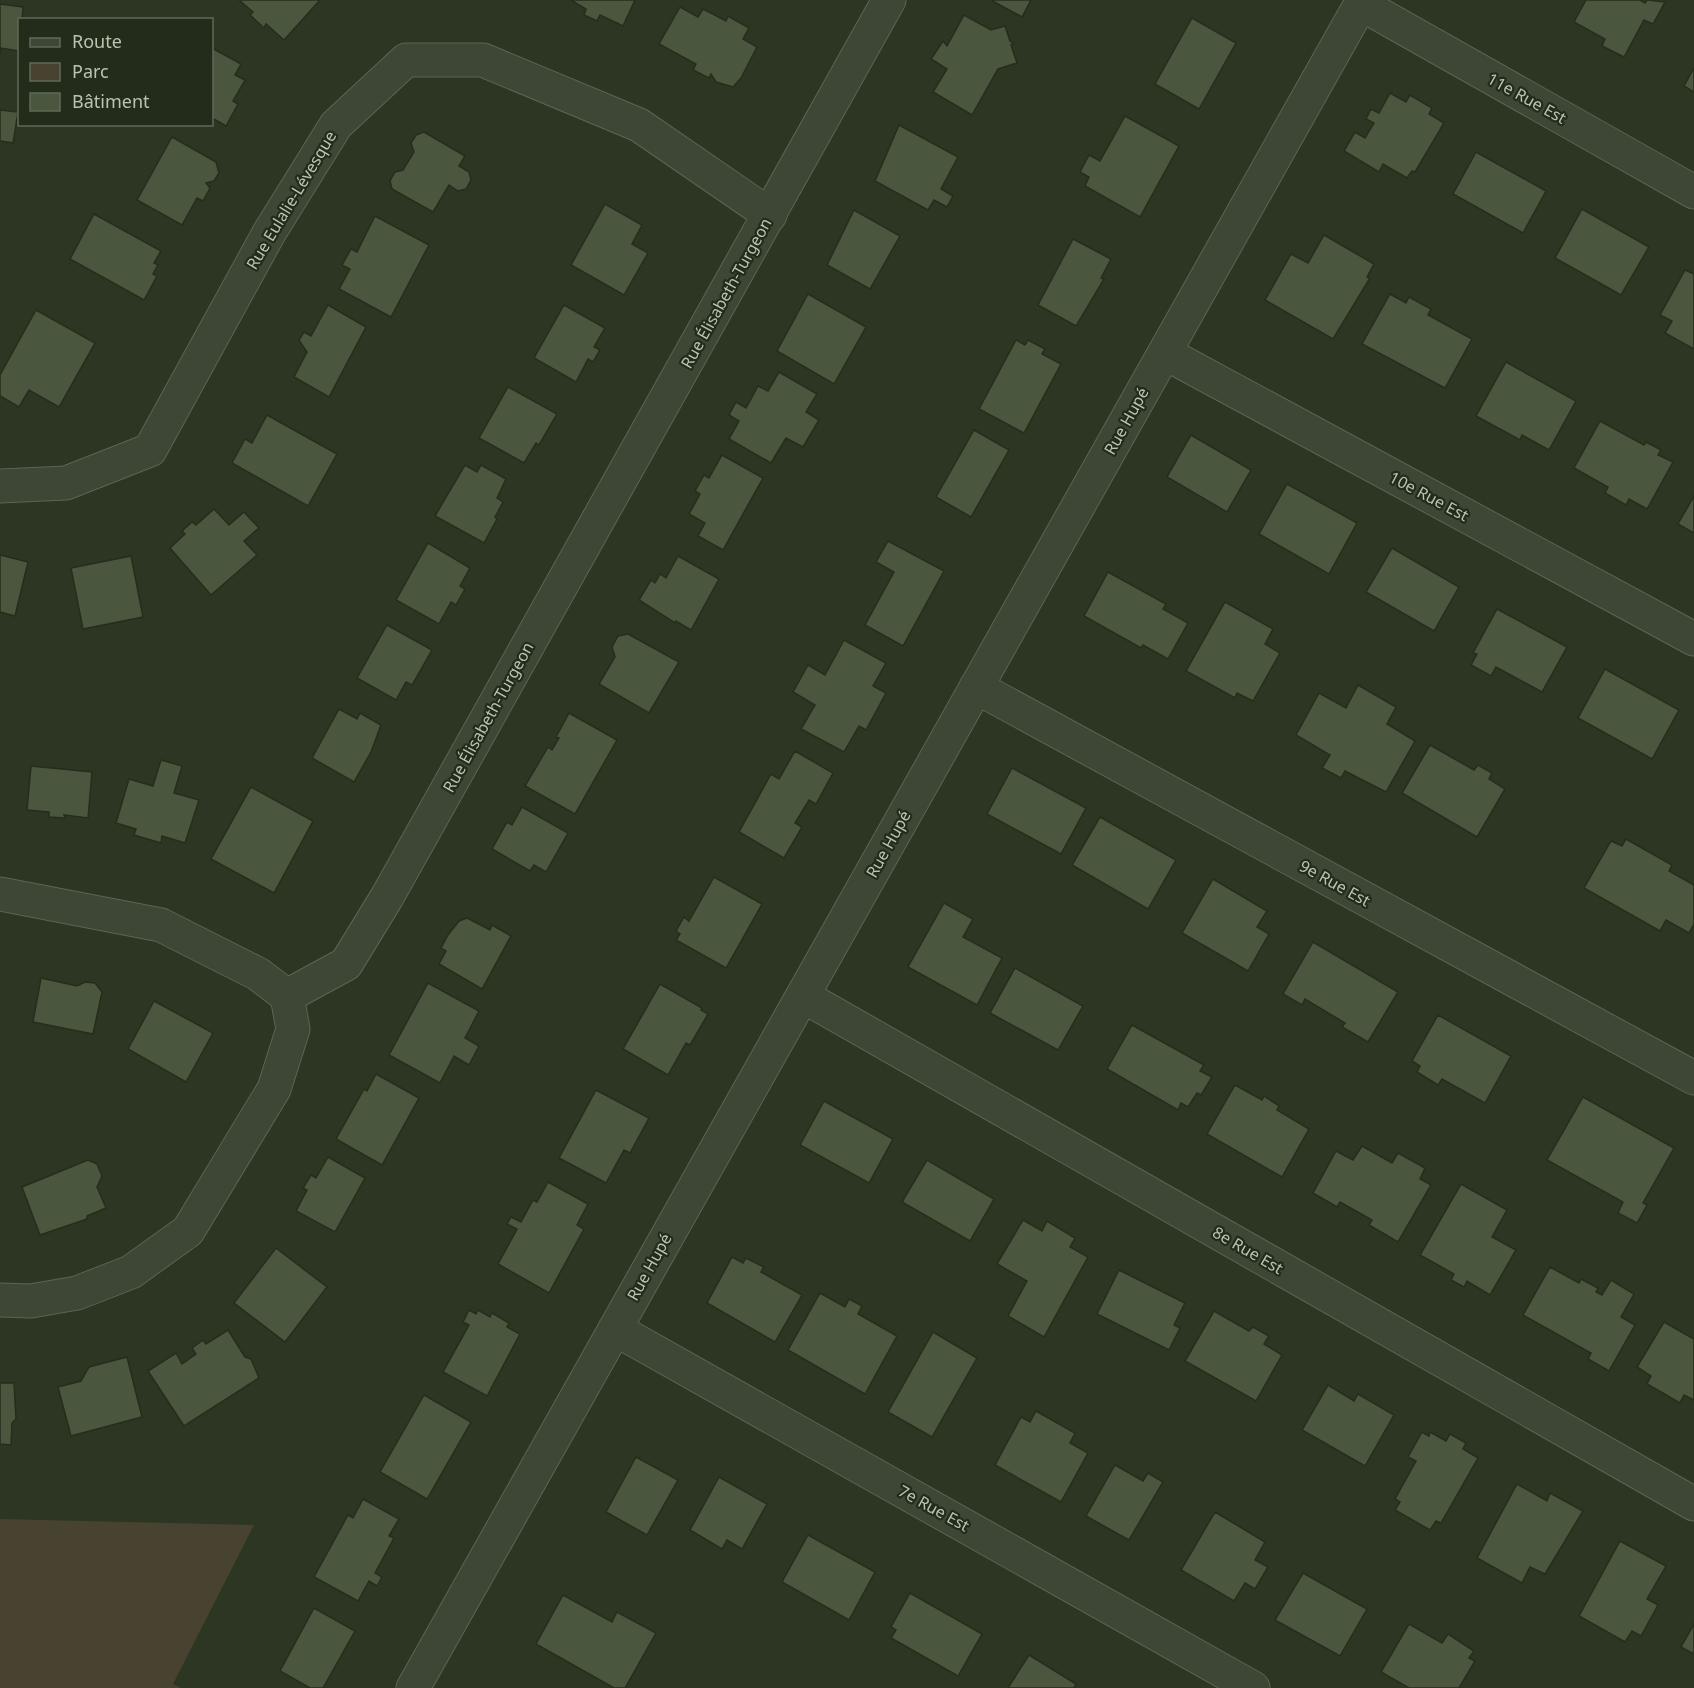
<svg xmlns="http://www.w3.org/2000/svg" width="1694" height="1688" font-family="'Noto Sans',sans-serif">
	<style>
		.green { fill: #484230 }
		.building { fill: #4a573e; stroke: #252e1d; stroke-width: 1.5 }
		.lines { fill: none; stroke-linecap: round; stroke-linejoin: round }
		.minor-casing { stroke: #5c6553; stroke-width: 35 }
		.minor { stroke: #3e4735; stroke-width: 33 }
		.labels { text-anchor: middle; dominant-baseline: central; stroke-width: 4.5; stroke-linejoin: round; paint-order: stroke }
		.street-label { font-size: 16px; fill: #b9c4b0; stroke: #232c1b }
	</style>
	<rect width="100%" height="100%" fill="#2c3622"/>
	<path class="green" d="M0,1519L254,1525L173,1684L181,1688H0Z"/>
	<g class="building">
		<path d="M239,0H320L284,40L266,24L264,28L250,15L253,12Z"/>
		<path d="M571,0H635L623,26L600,15L597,21L584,15L586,9Z"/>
		<path d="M991,0H1031L1022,17Z"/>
		<path d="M1586,0H1640L1645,3L1647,0L1665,2L1653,24L1644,20L1624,57L1602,46L1605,39L1574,22Z"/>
		<path d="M0,4L23,7L22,20H20L19,51L1,48L0,55Z"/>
		<path d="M680,7L698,17L703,9L726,21L728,16L749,28L743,39L757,47L741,78L733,87L716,82L711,74L709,78L693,70L696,64L659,44Z"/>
		<path d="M964,15L991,30L1005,26L1010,41L1013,43L1011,45L1017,63L998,69L972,115L933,92L947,69L931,59L943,41L947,46Z"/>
		<path d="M1192,18L1236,43L1199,109L1155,84Z"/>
		<path d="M212,48L241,64L235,75L245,80L233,101L238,104L226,126L212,118Z"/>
		<path d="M1694,68V92L1684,86Z"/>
		<path d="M1390,93L1406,102L1410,95L1432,108L1429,114L1444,123L1415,172L1412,171L1407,178L1383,164L1379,172L1344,151L1355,132L1365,138L1374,123L1366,119L1371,109L1379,113Z"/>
		<path d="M0,110L18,112L13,143L0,141Z"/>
		<path d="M1125,116L1179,146L1140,217L1085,186L1089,177L1080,172L1089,155L1100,161Z"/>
		<path d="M899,125L958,157L941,189L953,196L947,207L934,200L928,210L875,181Z"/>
		<path d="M424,132L465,156L459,166L469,172L471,180L466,189L458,191L449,185L433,212L392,189L390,181L395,172L403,170L414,152L411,143L416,135Z"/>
		<path d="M172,137L216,162L219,173L214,181L206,183L210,188L203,201L197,198L182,225L137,200Z"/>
		<path d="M1476,152L1546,191L1523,233L1453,194Z"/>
		<path d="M605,204L642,225L632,244L648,253L624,295L571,265Z"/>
		<path d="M1582,209L1649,247L1621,295L1555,258Z"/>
		<path d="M854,210L900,236L870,289L827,265Z"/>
		<path d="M94,214L161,251L154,263L158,265L153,274L157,276L144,300L70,259Z"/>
		<path d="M375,216L429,245L391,317L339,289L350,269L342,265L351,249L357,252Z"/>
		<path d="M1324,235L1374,264L1367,277L1370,278L1333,339L1265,300L1291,254L1308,263Z"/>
		<path d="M1073,239L1111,259L1101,278L1104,279L1076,326L1038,305Z"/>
		<path d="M1685,270L1694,274V349L1665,333L1672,321L1660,315Z"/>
		<path d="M808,294L866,327L834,384L777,351Z"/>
		<path d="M1390,294L1406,303L1409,297L1431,309L1428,315L1472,339L1445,388L1362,344Z"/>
		<path d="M328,305L366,327L329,397L294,377L307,352L299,340L304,332L311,336Z"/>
		<path d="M564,305L605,328L594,347L600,350L593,362L588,359L576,382L534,358Z"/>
		<path d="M36,310L95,343L59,407L29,390L19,407L0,396V375Z"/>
		<path d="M1016,340L1025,345L1028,340L1045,349L1042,354L1061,364L1024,433L979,409Z"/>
		<path d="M1506,362L1576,401L1549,450L1522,435L1520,440L1476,416Z"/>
		<path d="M779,372L817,394L806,412L819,420L803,447L786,438L771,463L729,439L739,421L729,415L736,402L746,408L758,386L768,391Z"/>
		<path d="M508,387L557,414L539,445L536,443L524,463L479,438Z"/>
		<path d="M267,415L337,454L308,506L232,463L245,439L252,443Z"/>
		<path d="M1600,421L1644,445L1646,442L1661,450L1658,455L1673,462L1647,509L1629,499L1626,505L1605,493L1608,487L1574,468Z"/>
		<path d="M974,430L1009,450L971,517L936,497Z"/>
		<path d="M1191,435L1251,470L1227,512L1167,477Z"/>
		<path d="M722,455L763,478L723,550L698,536L705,523L689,514L700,494L695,491L704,475L709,478Z"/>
		<path d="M465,465L477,472L481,465L506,479L497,498L503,502L495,517L497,519L484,543L435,516Z"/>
		<path d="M1287,484L1357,523L1329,574L1259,534Z"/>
		<path d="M1694,496V533L1678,524Z"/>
		<path d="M214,509L229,525L244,512L259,528L244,541L257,555L211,595L170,548L185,534L182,531L192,522L196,525Z"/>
		<path d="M888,541L944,571L903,646L865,625L894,572L876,562Z"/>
		<path d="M428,543L470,568L460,586L465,589L456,605L451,602L439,624L396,600Z"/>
		<path d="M1392,548L1459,587L1434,631L1366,592Z"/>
		<path d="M0,555L28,562L15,616L0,612Z"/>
		<path d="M131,556L143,617L83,629L71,568Z"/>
		<path d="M678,556L719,579L691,630L676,621L675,623L639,600L651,580L655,583L660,574L666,578Z"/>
		<path d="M1108,572L1166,604L1163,609L1188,623L1168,659L1143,645L1141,648L1084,616Z"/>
		<path d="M1225,602L1273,629L1265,644L1280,653L1253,701L1237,693L1235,698L1186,671Z"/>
		<path d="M1497,609L1567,647L1542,692L1496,667L1491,676L1471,665L1477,654L1473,653Z"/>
		<path d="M387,625L432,650L412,685L406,682L396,700L357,678Z"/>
		<path d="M628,634L679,662L649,713L599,684L615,657L612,647L618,636Z"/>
		<path d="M844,640L886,663L873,686L886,693L866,730L859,726L844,752L801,729L815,705L793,692L808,665L825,675Z"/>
		<path d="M1605,669L1679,710L1652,759L1578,718Z"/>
		<path d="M1358,685L1396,707L1387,724L1415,741L1386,792L1345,771L1341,778L1322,768L1330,755L1296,735L1319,693L1346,708Z"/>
		<path d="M339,709L357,719L360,713L381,725L371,752L354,782L312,758Z"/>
		<path d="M569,713L617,740L575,814L525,786L548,747L552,750L559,738L556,737Z"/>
		<path d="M1430,745L1474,770L1478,765L1492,773L1489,779L1505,789L1477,837L1402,793Z"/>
		<path d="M795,751L833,773L816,804L809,800L795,823L802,827L784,858L739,832L771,774L779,779Z"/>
		<path d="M161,760L182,766L174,793L199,800L185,843L162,836L161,843L134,835L136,829L116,823L129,779L153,786Z"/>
		<path d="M31,766L92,772L88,818L64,815L65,818L49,817V812L27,810Z"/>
		<path d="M1012,768L1086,808L1061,854L987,814Z"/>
		<path d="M251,787L313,821L274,893L211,859Z"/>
		<path d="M522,807L568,833L546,872L534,865L530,871L492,849L507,822L512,825Z"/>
		<path d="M1100,817L1176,860L1148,909L1072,865Z"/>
		<path d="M1626,839L1672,865L1669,871L1694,885V924L1689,933L1666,920L1660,931L1584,888L1611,841L1622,846Z"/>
		<path d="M714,877L762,904L726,968L676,940L680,934L676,931L684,917L689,921Z"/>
		<path d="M1213,879L1267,911L1257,927L1269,934L1248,971L1182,933Z"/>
		<path d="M944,903L973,919L963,937L1002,958L977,1005L908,967Z"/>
		<path d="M467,918L490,930L492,925L511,936L482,989L439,964L446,951L441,948L448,935L459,921Z"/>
		<path d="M1313,942L1398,992L1368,1042L1342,1027L1345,1023L1305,999L1302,1005L1283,994Z"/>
		<path d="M1015,968L1083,1006L1058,1050L990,1013Z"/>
		<path d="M41,978L77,986L85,982L95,983L102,992L93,1034L33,1022Z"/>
		<path d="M428,983L479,1011L465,1038L479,1046L469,1065L454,1056L440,1083L389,1055Z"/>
		<path d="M660,984L702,1008L701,1010L708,1014L690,1045L686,1043L668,1075L623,1049Z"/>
		<path d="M154,1001L213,1033L186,1082L128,1049Z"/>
		<path d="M1438,1015L1511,1056L1485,1103L1442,1079L1438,1085L1417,1072L1420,1066L1412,1061Z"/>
		<path d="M1132,1025L1204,1065L1200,1071L1212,1077L1201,1095L1197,1093L1188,1107L1181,1103L1178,1110L1107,1069Z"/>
		<path d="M376,1074L419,1098L382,1165L336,1139L364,1089L367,1091Z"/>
		<path d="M1235,1085L1262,1100L1264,1096L1279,1106L1277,1110L1309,1129L1282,1177L1207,1134Z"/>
		<path d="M596,1090L649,1118L630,1153L624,1150L606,1183L559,1158Z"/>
		<path d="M1583,1097L1674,1148L1643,1203L1647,1205L1637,1223L1618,1213L1623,1202L1547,1160Z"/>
		<path d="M824,1101L893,1139L869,1183L800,1145Z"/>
		<path d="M1362,1146L1392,1163L1398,1153L1425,1168L1420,1179L1431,1185L1398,1242L1369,1225L1372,1220L1340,1202L1337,1207L1313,1193L1336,1151L1353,1160Z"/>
		<path d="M328,1157L365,1178L335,1232L296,1211L307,1190L303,1188L311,1175L316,1178Z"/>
		<path d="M88,1160L97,1164L102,1176L97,1187L106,1208L87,1216V1219L40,1235L22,1187Z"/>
		<path d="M927,1160L994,1199L970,1241L902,1202Z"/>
		<path d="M548,1182L588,1204L577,1225L584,1229L549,1293L498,1264L517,1229L507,1224L511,1217L521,1222L533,1200L537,1202Z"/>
		<path d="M1461,1184L1507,1210L1492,1237L1516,1250L1490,1295L1467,1281L1464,1287L1451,1280L1454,1274L1420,1255Z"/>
		<path d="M1023,1220L1042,1231L1047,1221L1075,1238L1070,1247L1088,1257L1044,1337L1008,1316L1027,1281L997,1264Z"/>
		<path d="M276,1248L327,1287L285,1342L234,1303Z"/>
		<path d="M732,1257L743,1263L746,1258L764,1267L761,1272L802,1295L775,1342L707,1303Z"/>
		<path d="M1550,1267L1579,1283L1581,1279L1598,1288L1596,1292L1602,1295L1611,1280L1634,1294L1621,1317L1635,1325L1609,1371L1588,1359L1591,1353L1523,1315Z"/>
		<path d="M1119,1270L1185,1303L1174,1325L1180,1328L1169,1350L1097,1314Z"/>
		<path d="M820,1293L845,1307L849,1299L862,1306L858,1314L897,1336L865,1394L788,1350Z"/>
		<path d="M469,1310L476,1314L478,1310L490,1317L492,1313L509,1323L507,1327L520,1334L487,1396L443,1372L469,1325L463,1322Z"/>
		<path d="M1214,1311L1249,1331L1253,1327L1269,1336L1264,1344L1282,1355L1256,1401L1185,1361Z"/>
		<path d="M1664,1322L1694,1339V1400L1684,1395L1680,1403L1647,1384L1651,1376L1637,1367Z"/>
		<path d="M228,1330L245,1357L251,1359L259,1378L184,1426L148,1371L176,1353L182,1364L196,1354L192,1348L203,1340L206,1344Z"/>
		<path d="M933,1332L977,1358L932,1437L888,1412Z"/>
		<path d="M127,1357L142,1417L71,1436L58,1387L81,1381L89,1367Z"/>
		<path d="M0,1383H14L16,1419L12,1423L11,1445L0,1444Z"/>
		<path d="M1328,1385L1354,1401L1358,1394L1394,1415L1365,1466L1302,1430Z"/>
		<path d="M424,1395L471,1422L427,1499L380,1472Z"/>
		<path d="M1036,1411L1075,1433L1070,1443L1088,1453L1061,1502L995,1465L1021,1417L1030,1422Z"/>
		<path d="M1422,1432L1429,1436L1430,1432L1446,1441L1450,1434L1466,1443L1463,1449L1478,1458L1441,1523L1436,1521L1430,1530L1395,1510L1400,1502L1395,1499L1416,1461L1408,1457Z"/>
		<path d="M636,1457L678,1480L647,1535L606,1512Z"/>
		<path d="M1115,1465L1143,1481L1148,1473L1163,1482L1129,1540L1086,1516Z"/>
		<path d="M719,1477L767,1504L742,1549L727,1540L722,1549L690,1530Z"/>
		<path d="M1517,1484L1547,1501L1550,1493L1583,1511L1545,1574L1530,1567L1522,1583L1477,1558Z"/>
		<path d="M363,1499L399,1519L389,1536L394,1538L375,1573L382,1577L377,1586L369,1581L358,1601L314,1577L348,1515L353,1518Z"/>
		<path d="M1215,1512L1265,1542L1255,1560L1268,1567L1255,1589L1245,1583L1234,1601L1181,1570Z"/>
		<path d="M808,1535L875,1572L849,1620L782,1582Z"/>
		<path d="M1620,1541L1666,1566L1647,1599L1658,1605L1641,1636L1632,1631L1625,1642L1579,1616Z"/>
		<path d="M1303,1573L1367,1609L1340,1656L1275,1620Z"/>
		<path d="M910,1593L982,1634L958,1676L891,1638L896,1630L891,1627Z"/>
		<path d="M563,1595L612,1622L617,1612L656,1633L625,1688H614L536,1644Z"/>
		<path d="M314,1608L355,1631L323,1688H310L280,1671Z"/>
		<path d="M1409,1624L1442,1643L1448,1634L1474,1651L1469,1658L1475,1661L1459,1688H1409L1381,1672Z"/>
		<path d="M1694,1624V1654L1681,1647Z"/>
		<path d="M1029,1655L1076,1684L1074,1688H1008Z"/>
	</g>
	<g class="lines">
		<defs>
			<g id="minor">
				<path d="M1361,4L1694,192"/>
				<path d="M1165,353L1694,639"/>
				<path d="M0,486L66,483L150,450L269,233L336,125L406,60H483L639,125L770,215"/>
				<path d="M976,687L1694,1078"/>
				<path d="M0,894L161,925L258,974L287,996"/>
				<path d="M287,996L346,964L387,897L889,0"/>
				<path d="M803,996L1694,1504"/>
				<path d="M0,1300L31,1301L77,1293L131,1272L188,1231L274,1089L293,1029L287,996"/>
				<path d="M615,1329L1253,1688"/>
				<path d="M413,1688L1363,0"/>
			</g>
		</defs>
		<use href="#minor" class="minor-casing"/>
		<use href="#minor" class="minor"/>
	</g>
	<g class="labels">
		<g class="street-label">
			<text transform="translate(1527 98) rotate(29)">11e Rue Est</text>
			<text transform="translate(291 200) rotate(-59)">Rue Eulalie-Lévesque</text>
			<text transform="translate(726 293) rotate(-61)">Rue Élisabeth-Turgeon</text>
			<text transform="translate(1126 421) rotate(-61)">Rue Hupé</text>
			<text transform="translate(1429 496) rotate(28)">10e Rue Est</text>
			<text transform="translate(488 717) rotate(-61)">Rue Élisabeth-Turgeon</text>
			<text transform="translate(888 844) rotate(-61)">Rue Hupé</text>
			<text transform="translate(1335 883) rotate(29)">9e Rue Est</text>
			<text transform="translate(1248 1250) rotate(30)">8e Rue Est</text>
			<text transform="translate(649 1267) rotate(-61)">Rue Hupé</text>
			<text transform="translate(934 1508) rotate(29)">7e Rue Est</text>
		</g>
	</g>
	<rect x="18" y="18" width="195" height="108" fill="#232c1b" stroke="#5f6957" stroke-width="1.5"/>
	<rect x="30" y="38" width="30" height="9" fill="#3e4735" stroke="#5f6957" stroke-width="1.5"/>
	<text x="72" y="48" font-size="18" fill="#b9c4b0">Route</text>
	<rect x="30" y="63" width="30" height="18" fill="#484230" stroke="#5f6957" stroke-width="1.5"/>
	<text x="72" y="78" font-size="18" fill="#b9c4b0">Parc</text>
	<rect x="30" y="93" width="30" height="18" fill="#4a573e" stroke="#5f6957" stroke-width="1.5"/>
	<text x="72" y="108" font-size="18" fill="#b9c4b0">Bâtiment</text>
</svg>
